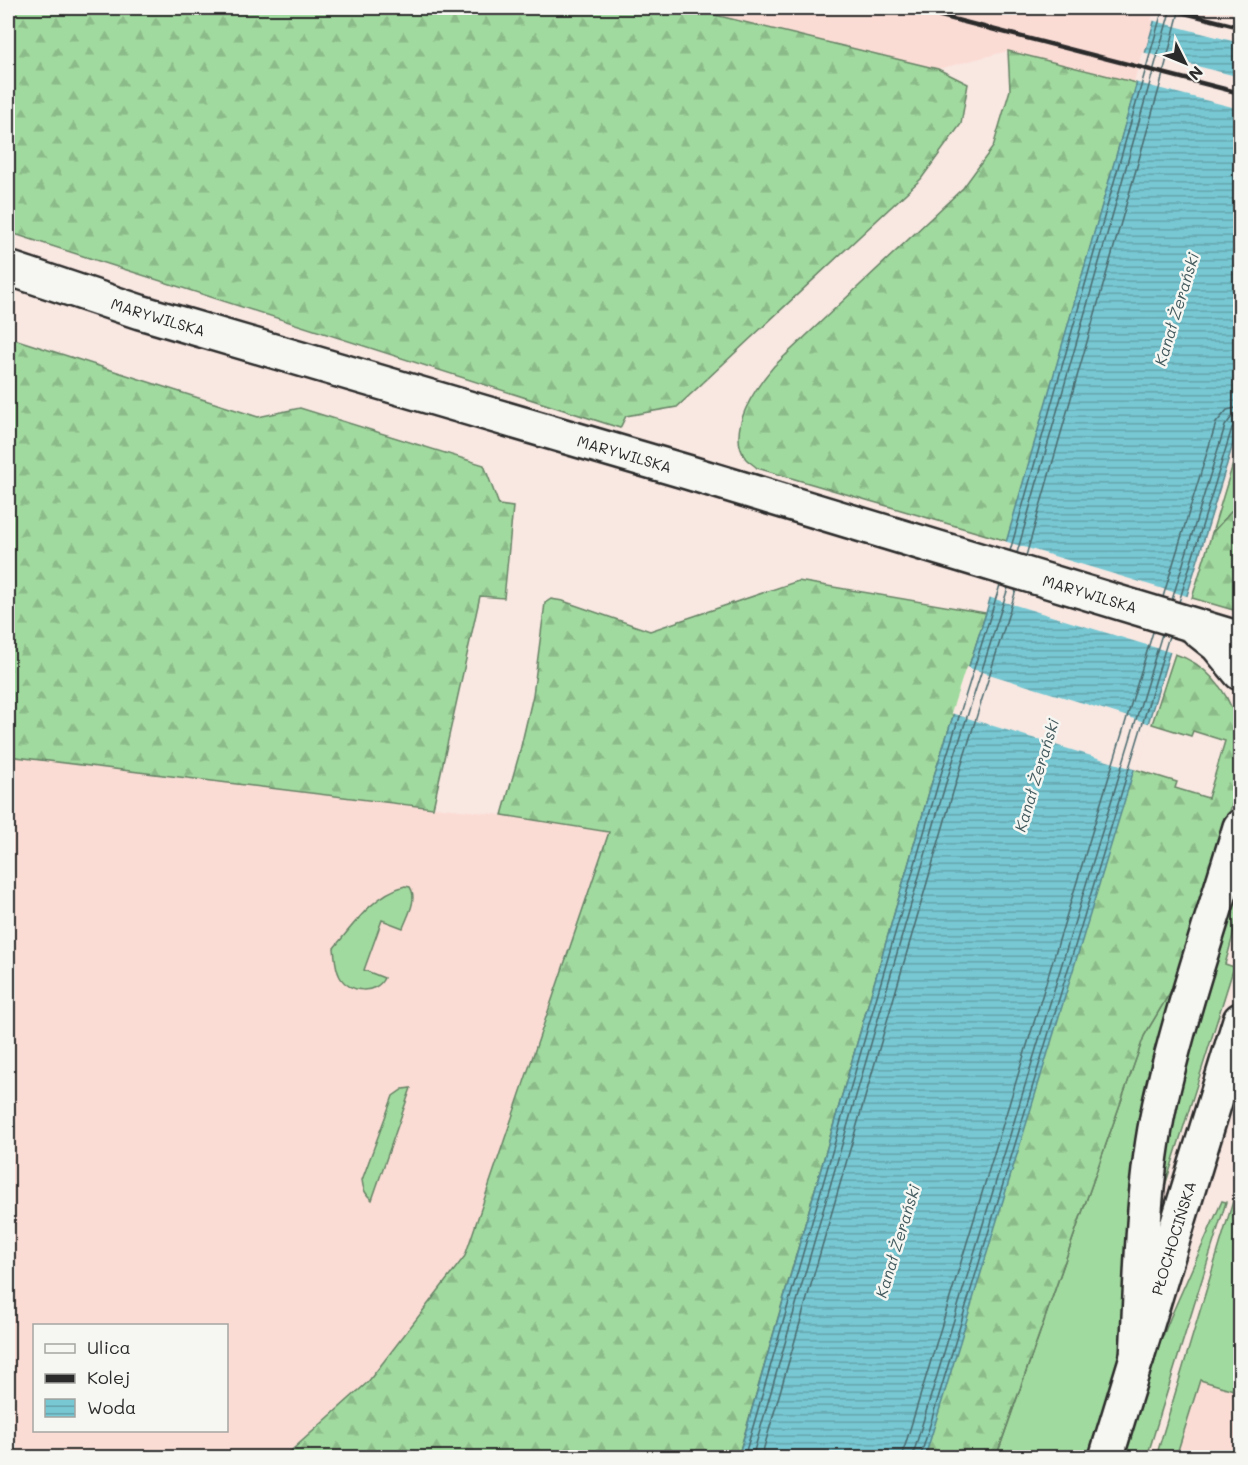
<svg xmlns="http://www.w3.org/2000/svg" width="1248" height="1465" font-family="Mali,sans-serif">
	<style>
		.built { fill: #fbdcd5; fill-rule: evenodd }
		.grass { fill: #a1da9f; stroke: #668265; stroke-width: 1.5 }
		.forest { fill: url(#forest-firs); stroke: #668265; stroke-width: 1.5 }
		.water { fill: url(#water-rules); stroke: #598990; stroke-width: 1.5 }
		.pier { fill: #f9e7e1 }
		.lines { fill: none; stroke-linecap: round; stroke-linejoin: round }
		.shore { stroke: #4a6a6e; stroke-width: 1.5 }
		.secondary-casing { stroke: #2b2b2b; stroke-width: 38 }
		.secondary { stroke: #f6f6f2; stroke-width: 33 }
		.rail { stroke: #2b2b2b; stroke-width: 4.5 }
		.labels { text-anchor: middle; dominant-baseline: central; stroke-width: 5; stroke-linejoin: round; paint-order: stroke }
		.street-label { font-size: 15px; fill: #2b2b2b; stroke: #f6f6f2 }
		.water-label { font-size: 16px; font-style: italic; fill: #425a5d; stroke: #f6f6f2 }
	</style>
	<defs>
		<pattern id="forest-firs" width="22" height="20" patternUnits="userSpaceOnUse" patternTransform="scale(1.5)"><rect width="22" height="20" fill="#a1da9f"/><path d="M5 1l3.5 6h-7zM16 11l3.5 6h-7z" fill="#8bbb89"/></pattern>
		<pattern id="water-rules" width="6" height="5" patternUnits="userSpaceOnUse" patternTransform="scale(1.5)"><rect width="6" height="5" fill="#78c8d3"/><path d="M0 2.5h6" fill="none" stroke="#63a3ab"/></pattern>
	</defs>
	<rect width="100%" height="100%" fill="#f9e7e1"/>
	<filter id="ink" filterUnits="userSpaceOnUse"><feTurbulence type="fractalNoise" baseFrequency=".0167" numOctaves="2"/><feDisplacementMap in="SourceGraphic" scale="12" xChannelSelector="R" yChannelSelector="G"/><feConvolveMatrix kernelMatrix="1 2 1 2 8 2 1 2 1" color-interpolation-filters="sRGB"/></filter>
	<g filter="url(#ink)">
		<g class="built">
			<path d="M686,8H1158L1137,83L1008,51L938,69Z"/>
			<path d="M8,756L502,815L610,832L465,1256L368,1382L283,1457L8,1458ZM34,1326H226V1430H34Z"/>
			<path d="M1200,1380L1240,1392V1457L1176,1458Z"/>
		</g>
		<g class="grass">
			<path d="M1240,441V502L1212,533Z"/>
			<path d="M1240,875C1241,906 1234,934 1225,964L1234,967L1164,1189L1161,1183L1166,1128Z"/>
			<path d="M405,886L410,887C418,899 408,915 403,928L382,920L364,970L384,978C376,995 349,993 340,977C335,968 335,957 334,948C354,924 374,894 405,886Z"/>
			<path d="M1184,969L1123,1338L1116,1372L1090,1457L996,1458L1144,1036Z"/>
			<path d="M411,1088L372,1200C365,1194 363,1189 362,1180L393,1096L403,1089Z"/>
			<path d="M1240,1178V1392L1200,1380L1176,1457H1156Z"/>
			<path d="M1222,1201L1226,1202L1147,1457L1122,1458L1149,1371L1171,1316Z"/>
		</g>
		<g class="forest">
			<path d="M8,8H686L938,69L968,84L961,124L921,179L677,407L626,416L620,428L8,232Z"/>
			<path d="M1008,51L1137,83L1007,541L757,468C754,465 749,462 746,459C725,430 756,387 774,366L963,188L993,147L1010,90Z"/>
			<path d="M8,337L258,417L300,408L484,465L499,505L513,507L504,598L480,596L433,808L8,756Z"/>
			<path d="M1240,502V612L1192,598L1212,533Z"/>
			<path d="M798,581L986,613L932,782L738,1457L283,1458L368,1382L465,1256L609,832L502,815L519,755L533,695L545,603L551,599L563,601L650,631Z"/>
			<path d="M1175,654C1204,663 1227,689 1235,718C1237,725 1237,734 1238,742H1240V777L1184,969L1144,1036L996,1457L924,1458L1131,768L1177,782L1175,788L1208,798L1225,741L1193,731L1191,736L1152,724Z"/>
		</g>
		<path class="water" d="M1158,8H1240V421L925,1457L738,1458L932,782L986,613Z"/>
		<g class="pier">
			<path d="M1155,8H1232L1240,10V43L1151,20Z"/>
			<path d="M1142,52L1240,77V109L1134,82Z"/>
			<path d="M1004,541L1190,597L1173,653L988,597Z"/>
			<path d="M966,667L1151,724L1137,770L951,713Z"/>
		</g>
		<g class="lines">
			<g class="shore">
				<path d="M1010,551L1163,8"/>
				<path d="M1017,553L1171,8"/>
				<path d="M1026,556L1159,89L1180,8"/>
				<path d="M1163,597L1216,423L1227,410L1240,407"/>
				<path d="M1172,600L1225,426L1231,418L1240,416"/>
				<path d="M1179,602L1232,428L1235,425L1240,424"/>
				<path d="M744,1458L938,784L1000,585"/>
				<path d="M752,1458L945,786L1008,588"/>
				<path d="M761,1458L954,789L1016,590"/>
				<path d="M903,1458L904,1449L1153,632"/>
				<path d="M912,1458L1162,634"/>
				<path d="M920,1458L1169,636"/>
			</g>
			<defs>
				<g id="secondary">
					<path id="s1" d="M8,268L140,312L687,472L1240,639"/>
					<path d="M1198,630L1217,645L1240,673"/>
					<path d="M1137,1357C1142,1270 1142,1179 1162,1094C1183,1004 1214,915 1240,827"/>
					<path id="s2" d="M1106,1458L1240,1020"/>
				</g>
			</defs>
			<use href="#secondary" class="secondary-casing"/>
			<use href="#secondary" class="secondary"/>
			<g class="rail">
				<path d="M910,8L1240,93"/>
				<path d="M1165,8L1240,27"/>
			</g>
		</g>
	</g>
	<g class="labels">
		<g class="street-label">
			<text stroke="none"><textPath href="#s1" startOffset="158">MARYWILSKA</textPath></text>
			<text stroke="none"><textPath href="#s1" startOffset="644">MARYWILSKA</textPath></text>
			<text stroke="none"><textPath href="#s1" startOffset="1130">MARYWILSKA</textPath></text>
			<text stroke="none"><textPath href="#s2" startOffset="230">PŁOCHOCIŃSKA</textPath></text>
		</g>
		<g class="water-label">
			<text transform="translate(1176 309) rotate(-73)">Kanał Żerański</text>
			<text transform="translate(1036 775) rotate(-73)">Kanał Żerański</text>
			<text transform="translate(897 1241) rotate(-73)">Kanał Żerański</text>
		</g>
	</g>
	<rect width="1248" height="1465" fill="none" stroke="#f6f6f2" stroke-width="30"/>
	<rect x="15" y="15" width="1218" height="1435" fill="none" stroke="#2b2b2b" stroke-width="2" filter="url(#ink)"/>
	<rect x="33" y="1324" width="195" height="108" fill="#f6f6f2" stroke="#a5a5a2" stroke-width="1.5"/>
	<rect x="45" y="1344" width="30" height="9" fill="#f6f6f2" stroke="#a5a5a2" stroke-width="1.5"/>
	<text x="87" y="1354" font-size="18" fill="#2b2b2b">Ulica</text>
	<rect x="45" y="1374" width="30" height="9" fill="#2b2b2b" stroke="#a5a5a2" stroke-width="1.5"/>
	<text x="87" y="1384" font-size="18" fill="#2b2b2b">Kolej</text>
	<rect x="45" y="1399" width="30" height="18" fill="url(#water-rules)" stroke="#a5a5a2" stroke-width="1.5"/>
	<text x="87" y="1414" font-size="18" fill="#2b2b2b">Woda</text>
	<g transform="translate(1185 63) rotate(133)" stroke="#f6f6f2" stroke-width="4.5" paint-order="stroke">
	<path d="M0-4.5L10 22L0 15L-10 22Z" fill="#2b2b2b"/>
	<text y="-9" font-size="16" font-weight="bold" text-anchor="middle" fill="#2b2b2b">N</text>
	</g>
</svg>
